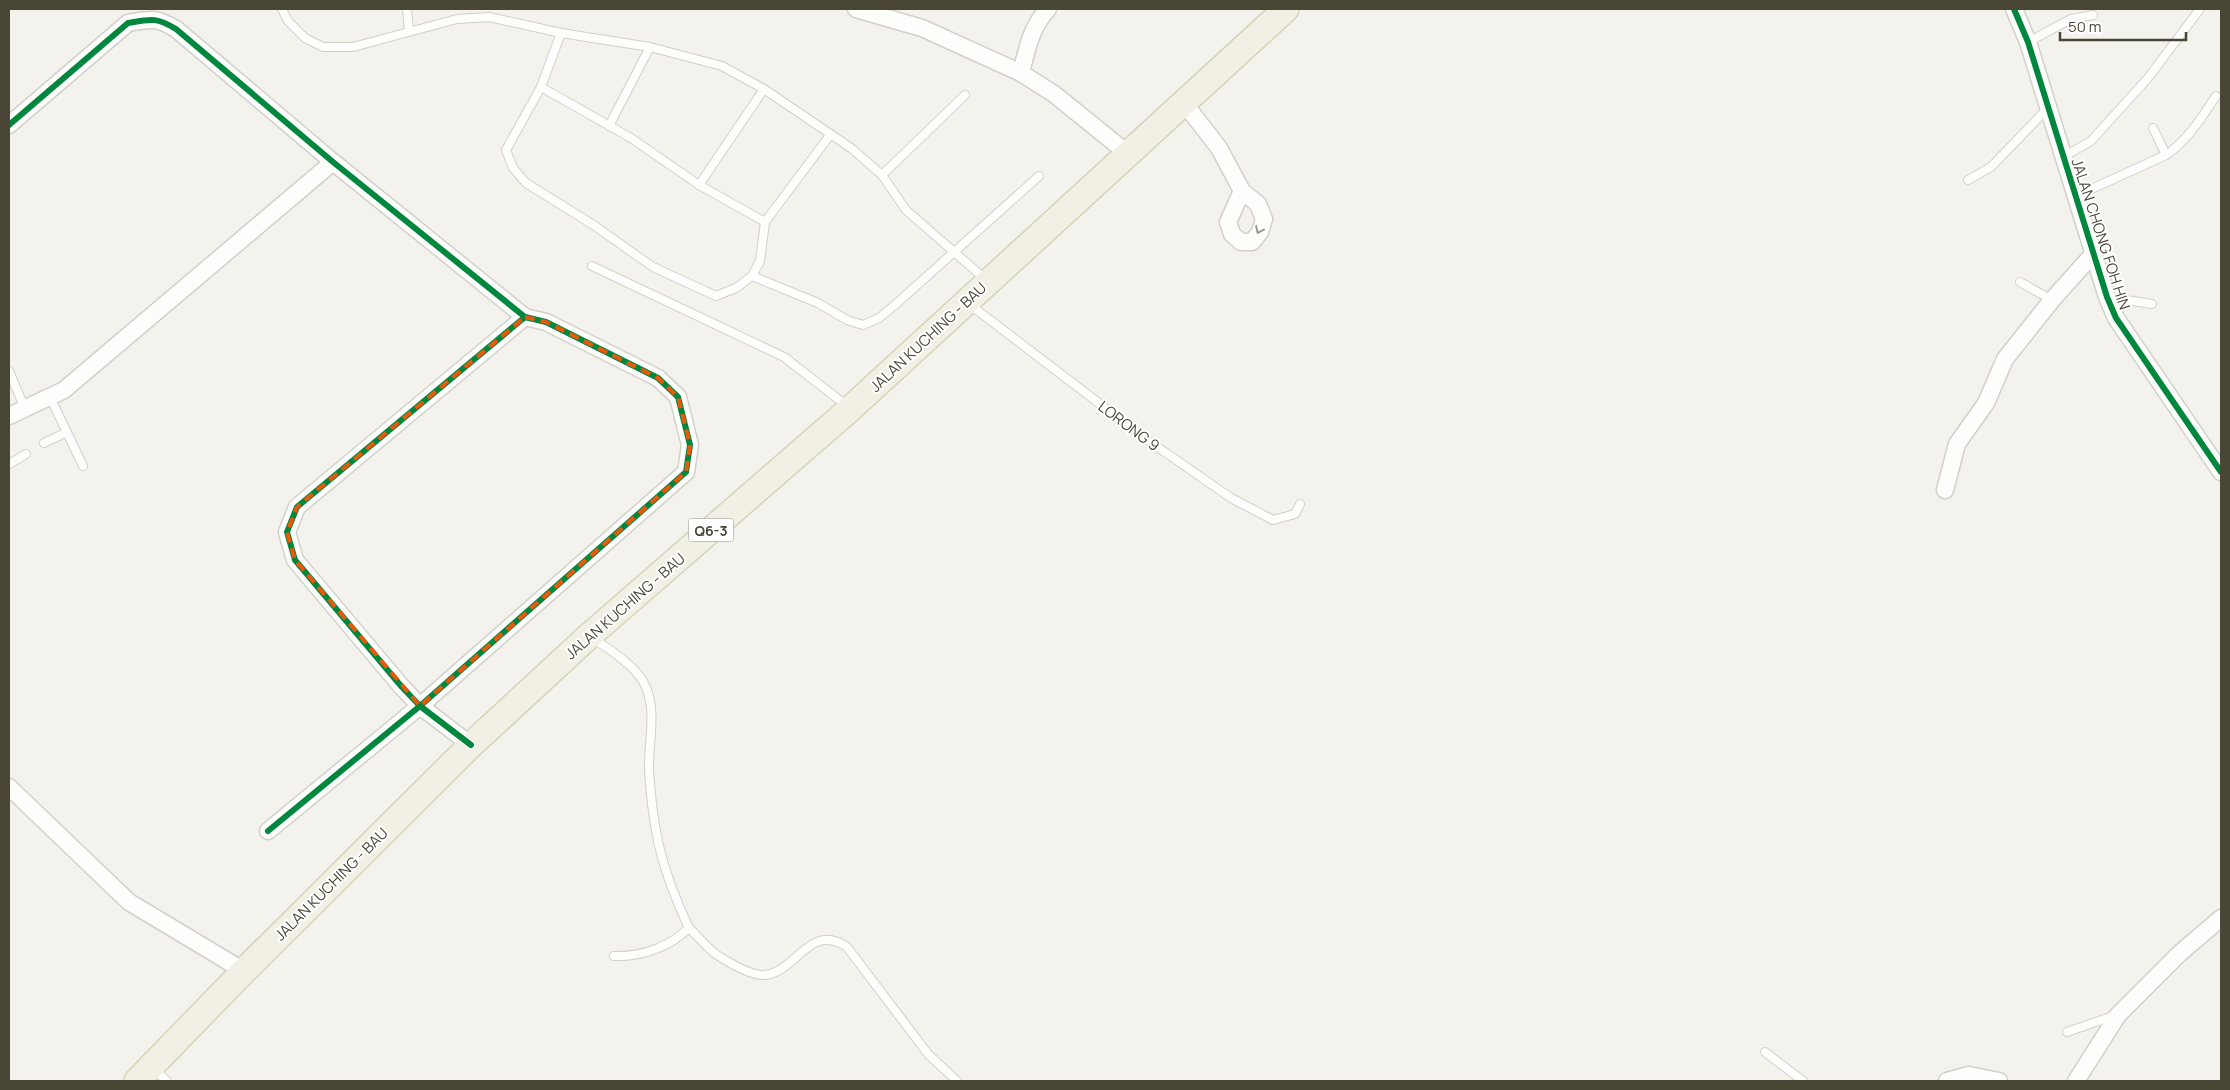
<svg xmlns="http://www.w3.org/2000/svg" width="2230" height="1090" font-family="Manrope,sans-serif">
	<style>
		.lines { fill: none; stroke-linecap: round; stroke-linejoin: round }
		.service-casing { stroke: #d1d0c9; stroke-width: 10 }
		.minor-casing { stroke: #d1d0c9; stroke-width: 19 }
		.primary-casing { stroke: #d7d3b8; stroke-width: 28 }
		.service { stroke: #fdfdfc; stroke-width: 8 }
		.minor { stroke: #fdfdfc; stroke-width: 16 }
		.primary { stroke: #f2f0e4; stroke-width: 25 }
		.cycleway-casing { stroke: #fff; stroke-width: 9 }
		.cycleway { stroke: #00873e; stroke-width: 6 }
		.oneway { stroke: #9b988f }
		.marked { fill: none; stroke: #e8590c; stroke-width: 4; stroke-dasharray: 10 6; stroke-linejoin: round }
		.labels { text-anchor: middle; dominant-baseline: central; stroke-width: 4; stroke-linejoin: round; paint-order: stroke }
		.shield { fill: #fff; stroke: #807e72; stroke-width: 1 }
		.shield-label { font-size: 14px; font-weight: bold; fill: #4a4636 }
		.street-label { font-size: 15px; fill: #4a4636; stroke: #fff }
	</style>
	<rect width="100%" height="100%" fill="#f3f2ec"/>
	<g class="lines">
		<defs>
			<g id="service">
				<path d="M282,9L288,21L305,38L323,47H353L457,19L489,17L561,33L650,47L722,66L764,89L851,148L882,175L906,210L985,279"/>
				<path d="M407,9L409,31"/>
				<path d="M561,33L541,87L506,150L513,168L526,183L595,226L653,267L716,296L736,288L752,276L818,303L847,320L863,325L879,318L896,304L1039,176"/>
				<path d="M2028,42L2071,19L2093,15"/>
				<path d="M541,87L631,138L699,185"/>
				<path d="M764,89L699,185L765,222"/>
				<path d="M609,126L650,47"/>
				<path d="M2153,128L2166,155"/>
				<path d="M2063,157L2091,141L2148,78L2200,9"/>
				<path d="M882,175L965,95"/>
				<path d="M1968,180L1991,167L2048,108"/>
				<path d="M2076,196L2166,155C2189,139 2201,118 2216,96"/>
				<path d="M592,266L784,357L847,406"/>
				<path d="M752,276L760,261L765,222L830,135"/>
				<path d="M2020,282L2052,300"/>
				<path d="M2107,297L2152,304"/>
				<path d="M969,304L1146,439L1231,498L1273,520L1295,514L1300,504"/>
				<path d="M9,371L25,409"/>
				<path d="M50,397L83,466"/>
				<path d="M44,443L67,432"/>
				<path d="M9,464L26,454"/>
				<path d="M593,639C610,649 638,668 646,687C657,714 648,743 649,770C653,833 662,871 689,928C669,947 642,957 614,956"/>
				<path d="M689,928C698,936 707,948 717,955C728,962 749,975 763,975C796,974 809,921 847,947L928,1054L957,1081"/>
				<path d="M2067,1032L2116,1015"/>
				<path d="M1765,1052L1803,1081"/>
				<path d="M152,1068L167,1081"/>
			</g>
			<g id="minor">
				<path d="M856,9L922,28L1021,73"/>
				<path d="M1048,9C1031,27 1027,49 1021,73L1054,94L1127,153"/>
				<path d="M2014,9L2028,42L2107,297L2116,318L2221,472"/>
				<path d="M1184,103L1219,148L1242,191L1258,204L1264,219L1260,232L1252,242H1241L1232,234L1228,222L1242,191"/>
				<path d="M9,125L128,23C151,19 156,17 176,29L333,162L525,317"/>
				<path d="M9,416L64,390L333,162"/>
				<path d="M1945,490L1957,444L1986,403L2005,359L2052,300L2094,253"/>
				<path d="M9,787L129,902L244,971"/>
				<path d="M268,831L420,706L686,472L690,445L678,397L658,378L546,322L525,317L297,507L287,532L295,560L401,686L420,706L471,745"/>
				<path d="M1947,1081L1969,1075L1999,1081"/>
				<path d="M2076,1081L2118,1015L2179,954L2221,918"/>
			</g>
			<path id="primary" d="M137,1081L244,971L471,745L589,636L850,409L1286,9"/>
		</defs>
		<use href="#service" class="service-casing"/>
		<use href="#minor" class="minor-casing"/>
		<use href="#primary" class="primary-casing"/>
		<use href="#service" class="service"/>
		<use href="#minor" class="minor"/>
		<use href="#primary" class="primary"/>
		<defs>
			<g id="cycleway">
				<path d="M2014,9L2028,42L2107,297L2116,318L2221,472"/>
				<path d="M9,125L128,23C151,19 156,17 176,29L333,162L525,317"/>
				<path d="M268,831L420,706L686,472L690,445L678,397L658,378L546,322L525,317L297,507L287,532L295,560L401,686L420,706L471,745"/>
			</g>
		</defs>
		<use href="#cycleway" class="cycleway-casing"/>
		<use href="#cycleway" class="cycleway"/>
	</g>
	<defs><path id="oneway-chevron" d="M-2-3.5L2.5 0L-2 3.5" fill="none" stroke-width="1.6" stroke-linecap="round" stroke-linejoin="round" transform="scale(1.25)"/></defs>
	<use class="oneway" href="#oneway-chevron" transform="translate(1259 230) rotate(115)"/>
	<path class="marked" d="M525,317L546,322L658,378L678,397L690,445L686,472L420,706L295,560L287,532L297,507Z"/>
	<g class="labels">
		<rect class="shield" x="688.5" y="518.5" width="45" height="23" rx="4"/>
		<g class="shield-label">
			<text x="711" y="530">Q6-3</text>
		</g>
		<g class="street-label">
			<text transform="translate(2101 234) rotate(72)">JALAN CHONG FOH HIN</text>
			<text transform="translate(928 337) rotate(-43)">JALAN KUCHING - BAU</text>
			<text transform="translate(1129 426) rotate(37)">LORONG 9</text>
			<text transform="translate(625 606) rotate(-41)">JALAN KUCHING - BAU</text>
			<text transform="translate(331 884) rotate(-45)">JALAN KUCHING - BAU</text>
		</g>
	</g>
	<rect width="2230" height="1090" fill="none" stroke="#4a4636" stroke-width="20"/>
	<path d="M2060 32v8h126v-8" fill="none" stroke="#4a4636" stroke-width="2.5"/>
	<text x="2068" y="32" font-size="15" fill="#4a4636" stroke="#ffffff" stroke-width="4" paint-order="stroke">50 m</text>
</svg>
